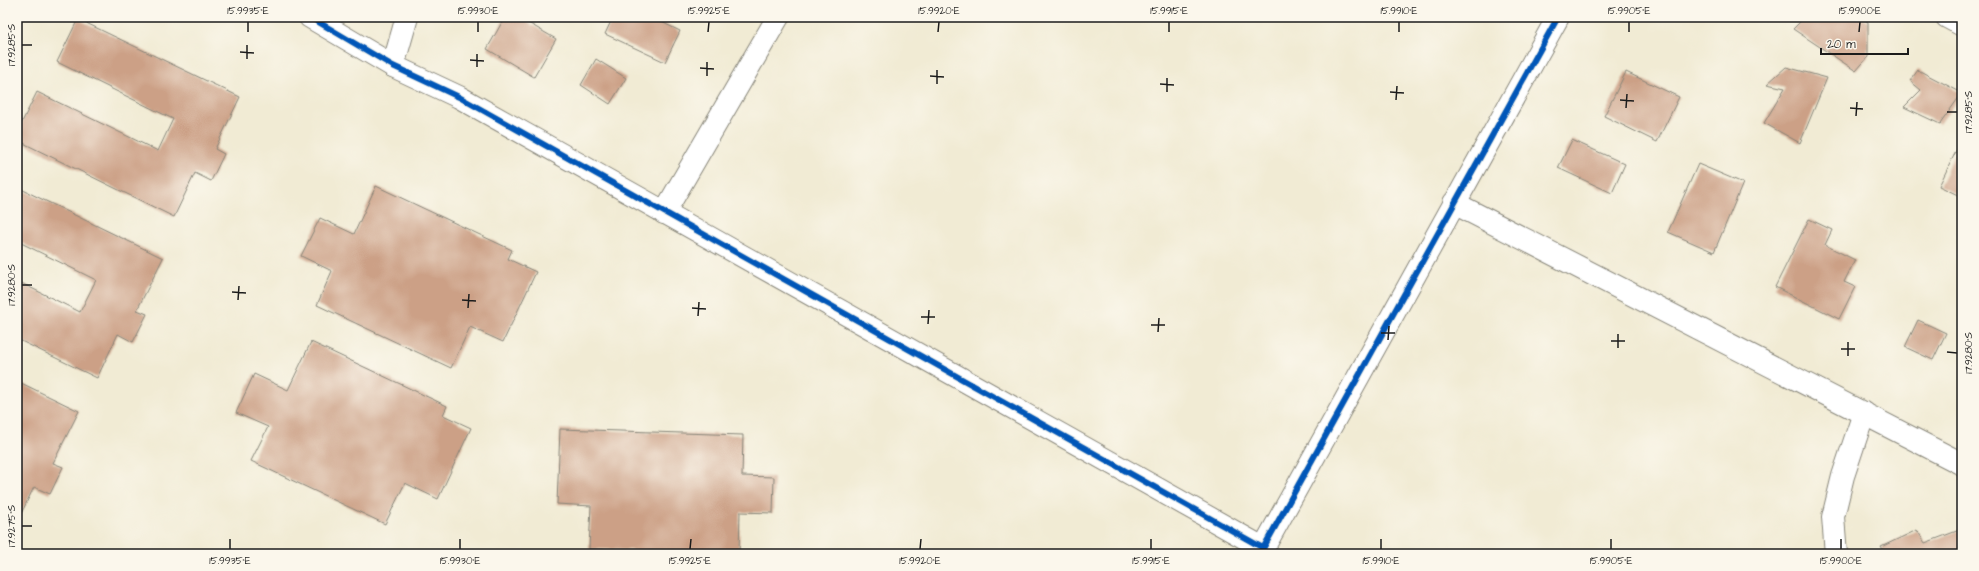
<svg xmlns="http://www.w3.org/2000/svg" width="1979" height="571" font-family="'Architects Daughter',sans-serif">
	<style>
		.building { fill: #cca086 }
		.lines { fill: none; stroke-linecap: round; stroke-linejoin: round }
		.street-casing { stroke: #868478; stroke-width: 24 }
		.street { stroke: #fff; stroke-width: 22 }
		.cycleway-casing { stroke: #fbf7ec; stroke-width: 8 }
		.cycleway { stroke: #0057b8; stroke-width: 6 }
		.ticks { fill: none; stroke: #1c1c1c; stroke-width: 1.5 }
		.neatline { fill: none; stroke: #1c1c1c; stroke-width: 1.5 }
		.ticks-label { font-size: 10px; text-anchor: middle; fill: #1c1c1c }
	</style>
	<rect width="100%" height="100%" fill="#fbf7ec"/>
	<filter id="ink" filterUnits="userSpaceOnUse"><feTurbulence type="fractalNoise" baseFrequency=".025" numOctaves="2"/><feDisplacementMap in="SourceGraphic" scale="8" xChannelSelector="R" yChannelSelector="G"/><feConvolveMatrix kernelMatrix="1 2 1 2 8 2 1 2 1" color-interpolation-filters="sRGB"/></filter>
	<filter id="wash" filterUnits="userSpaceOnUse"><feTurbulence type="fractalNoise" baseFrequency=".012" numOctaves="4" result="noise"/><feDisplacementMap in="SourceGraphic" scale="16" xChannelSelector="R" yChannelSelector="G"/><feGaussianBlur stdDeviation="0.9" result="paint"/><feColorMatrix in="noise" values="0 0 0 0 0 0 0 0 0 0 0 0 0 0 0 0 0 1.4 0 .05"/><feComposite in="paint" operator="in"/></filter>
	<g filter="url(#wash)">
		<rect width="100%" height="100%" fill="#f1ebd4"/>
		<g id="blocks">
			<g class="building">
				<path d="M505,17H518L556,39L534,77L487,49Z"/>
				<path d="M613,17H651L680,31L665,62L605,34Z"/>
				<path d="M1805,17H1860L1868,22V57L1856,71L1793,29Z"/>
				<path d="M78,19L240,97L215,149L224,154L211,181L195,173L174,217L17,140V132L37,92L158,151L173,119L57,62Z"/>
				<path d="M596,59L626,78L610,104L581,85Z"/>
				<path d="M1786,67L1827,78L1800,143L1764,123L1785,88L1767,84Z"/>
				<path d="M1918,70L1962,93L1940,124L1904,107L1921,90L1910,81Z"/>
				<path d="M1626,72L1679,97L1657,142L1604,116Z"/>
				<path d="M1962,139V197L1939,186Z"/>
				<path d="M1572,140L1625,164L1612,193L1558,168Z"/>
				<path d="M1698,164L1743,183L1714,252L1668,232Z"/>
				<path d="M376,186L512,250L508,259L536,272L503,342L470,327L451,368L317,305L332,271L301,256L320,218L354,234Z"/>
				<path d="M17,187L163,258L137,310L147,314L133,342L118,334L97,378L17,339V281L80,312L96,280L17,241Z"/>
				<path d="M1809,219L1832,230L1825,245L1855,260L1844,282L1855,287L1839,319L1775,287Z"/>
				<path d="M1918,320L1946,333L1933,360L1905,347Z"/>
				<path d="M311,342L447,406L443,415L471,428L438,499L405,483L385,524L251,461L268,427L236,413L254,374L288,390Z"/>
				<path d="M17,381L79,411L53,463L63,467L50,494L34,487L17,522Z"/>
				<path d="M560,429L743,435L742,476L774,477L773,513L740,512L739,554L589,549L591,506L557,504Z"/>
				<path d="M1962,529V554H1885L1881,547L1917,530L1925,543Z"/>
			</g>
		</g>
	</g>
	<g filter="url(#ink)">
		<use href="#blocks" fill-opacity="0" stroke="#868478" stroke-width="1"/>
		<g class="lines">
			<defs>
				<g id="street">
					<path d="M310,17L393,66L459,97L1263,548"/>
					<path d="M1947,17L1962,25"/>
					<path d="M393,66L407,17"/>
					<path d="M1454,203L1962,464"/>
					<path d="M664,213L778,17"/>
					<path d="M1260,554L1558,17"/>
					<path d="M1836,554L1833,517L1843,476L1864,413"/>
				</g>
			</defs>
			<use href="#street" class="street-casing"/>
			<use href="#street" class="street"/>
			<defs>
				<g id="cycleway">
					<path d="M310,17L393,66L459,97L1263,548"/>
					<path d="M1260,554L1558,17"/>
				</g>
			</defs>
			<use href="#cycleway" class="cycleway-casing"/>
			<use href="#cycleway" class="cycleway"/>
		</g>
	</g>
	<path class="ticks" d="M248,32V22M478,32V22M708,32L709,22M938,32L939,22M1169,32V22M1399,32V22M1629,32V22M1859,32L1860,22M22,45H32M240,52L254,53M247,59V45M470,60L484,61M477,67V54M700,68L714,69M707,76V62M930,76L944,77M937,84V70M1160,84L1174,85M1167,92V78M1390,92L1404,93M1396,100L1397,86M1620,100L1634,101M1626,108L1627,94M1850,108L1863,109M1947,112H1957M1856,116L1857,102M22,285H32M232,292L246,293M238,300L239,286M462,300L476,301M468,308L469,294M692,308L706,309M698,316L699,302M921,317H935M928,324L929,310M1151,325H1165M1158,332L1159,318M1381,333H1395M1388,340L1389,326M1611,341H1625M1618,348V334M1841,349H1855M1947,352L1957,353M1848,356V342M22,526H32M230,549V539M460,549V539M690,549L691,539M920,549L921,539M1151,549V539M1381,549V539M1611,549V539M1841,549V539"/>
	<rect width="1979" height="571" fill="none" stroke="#fbf7ec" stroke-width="44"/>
	<path d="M1821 48v6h87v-6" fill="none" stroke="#1c1c1c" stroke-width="2"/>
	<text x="1827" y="48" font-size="12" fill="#1c1c1c" stroke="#fbf7ec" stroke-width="3" paint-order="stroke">20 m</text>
	<rect x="22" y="22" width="1935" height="527" class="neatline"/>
	<g class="ticks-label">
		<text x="248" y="14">15.9935°E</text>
		<text x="478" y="14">15.9930°E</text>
		<text x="709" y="14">15.9925°E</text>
		<text x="939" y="14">15.9920°E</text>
		<text x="1169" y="14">15.9915°E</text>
		<text x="1399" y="14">15.9910°E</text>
		<text x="1629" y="14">15.9905°E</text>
		<text x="1860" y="14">15.9900°E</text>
		<text transform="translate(11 45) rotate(-90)" y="4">17.9285°S</text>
		<text transform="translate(1968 112) rotate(-90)" y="4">17.9285°S</text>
		<text transform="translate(11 285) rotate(-90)" y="4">17.9280°S</text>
		<text transform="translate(1968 353) rotate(-90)" y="4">17.9280°S</text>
		<text transform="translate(11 526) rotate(-90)" y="4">17.9275°S</text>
		<text x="230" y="564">15.9935°E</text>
		<text x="460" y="564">15.9930°E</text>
		<text x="690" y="564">15.9925°E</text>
		<text x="920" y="564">15.9920°E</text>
		<text x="1151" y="564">15.9915°E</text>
		<text x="1381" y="564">15.9910°E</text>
		<text x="1611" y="564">15.9905°E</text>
		<text x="1841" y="564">15.9900°E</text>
	</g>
</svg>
